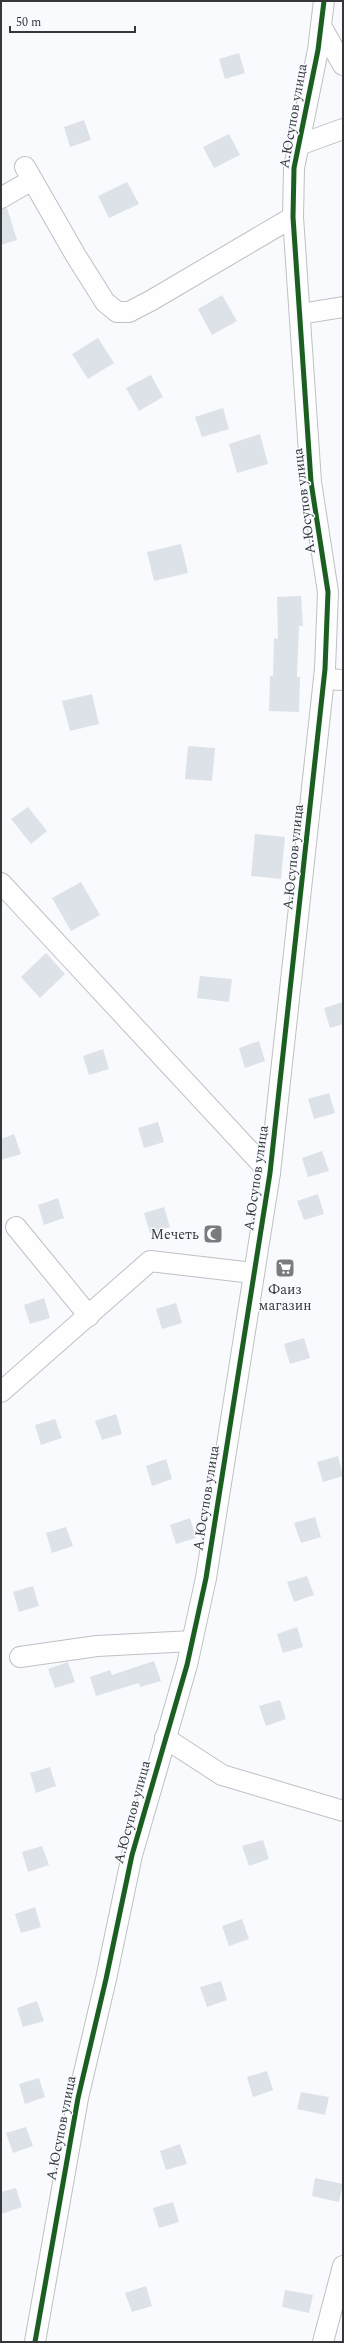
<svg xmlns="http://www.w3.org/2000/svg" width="344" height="2343" font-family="Spectral,serif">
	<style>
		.building { fill: #dde2e9 }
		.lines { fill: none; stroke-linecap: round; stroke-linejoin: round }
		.minor-casing { stroke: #bfc0c3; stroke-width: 22 }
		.minor { stroke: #fefeff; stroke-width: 20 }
		.cycleway-casing { stroke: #f7fafe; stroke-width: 8 }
		.cycleway { stroke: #1b5e20; stroke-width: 5 }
		.labels { text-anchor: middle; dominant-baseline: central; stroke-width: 3; stroke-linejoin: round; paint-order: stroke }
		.street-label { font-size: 14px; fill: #35373a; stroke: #f7fafe }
		.poi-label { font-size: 14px; fill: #35373a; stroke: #f7fafe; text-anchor: end }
	</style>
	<rect width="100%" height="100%" fill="#f8fafd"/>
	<g class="building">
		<path d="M239,53L245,73L225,79L219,59Z"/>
		<path d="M84,120L91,140L70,147L64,127Z"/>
		<path d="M229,134L240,155L214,168L203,147Z"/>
		<path d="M127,182L139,204L109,218L98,196Z"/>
		<path d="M7,208L17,240L1,245V209Z"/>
		<path d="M222,295L237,321L212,335L198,309Z"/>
		<path d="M98,338L114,363L88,379L72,354Z"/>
		<path d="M151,375L163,397L139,411L126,388Z"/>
		<path d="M223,408L229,429L202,437L195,417Z"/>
		<path d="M260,434L268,464L237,473L229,444Z"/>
		<path d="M181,544L188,573L154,581L147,552Z"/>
		<path d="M301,596L303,626H299L297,677H300L299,712L269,711L270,676H273L274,638L278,639L277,597Z"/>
		<path d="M92,694L99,724L70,731L62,701Z"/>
		<path d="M188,746L215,748L212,781L185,779Z"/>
		<path d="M28,807L47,831L31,844L11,819Z"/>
		<path d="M255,834L285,837L281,879L251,876Z"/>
		<path d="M81,882L100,915L71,931L52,898Z"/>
		<path d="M46,953L65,974L40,998L21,977Z"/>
		<path d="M200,976L232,979L229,1002L197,998Z"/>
		<path d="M343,1002V1024L330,1028L324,1008Z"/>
		<path d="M259,1041L265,1061L245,1068L239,1048Z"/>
		<path d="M103,1049L109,1069L89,1075L83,1056Z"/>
		<path d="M329,1093L335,1113L314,1119L308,1099Z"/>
		<path d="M158,1122L164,1142L144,1148L138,1128Z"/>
		<path d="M14,1134L21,1154L1,1160V1139Z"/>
		<path d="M322,1151L329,1171L308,1177L302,1158Z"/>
		<path d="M318,1194L324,1214L304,1220L297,1201Z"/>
		<path d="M58,1198L64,1218L44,1225L38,1205Z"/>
		<path d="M164,1207L170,1227L150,1233L144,1213Z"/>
		<path d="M44,1298L50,1318L30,1324L24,1305Z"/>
		<path d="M176,1303L182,1323L162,1329L156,1309Z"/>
		<path d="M304,1338L310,1358L290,1364L284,1344Z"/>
		<path d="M116,1414L122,1434L102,1440L95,1421Z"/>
		<path d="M55,1419L62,1438L41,1445L35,1425Z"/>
		<path d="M338,1456L343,1476L323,1482L317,1462Z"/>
		<path d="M166,1459L172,1479L152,1486L146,1466Z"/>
		<path d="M315,1517L321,1537L301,1543L294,1523Z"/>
		<path d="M190,1518L196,1538L176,1544L170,1525Z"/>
		<path d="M66,1527L73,1546L52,1553L46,1533Z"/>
		<path d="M307,1576L314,1595L294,1602L287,1582Z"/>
		<path d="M33,1586L39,1606L19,1612L13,1592Z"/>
		<path d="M297,1627L303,1647L283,1653L277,1634Z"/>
		<path d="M154,1661L161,1681L140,1687L139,1683L96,1696L90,1677L110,1670L112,1675Z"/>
		<path d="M68,1662L75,1682L55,1688L48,1669Z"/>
		<path d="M280,1700L286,1719L266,1726L259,1706Z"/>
		<path d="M50,1767L56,1786L36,1793L30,1773Z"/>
		<path d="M263,1840L269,1859L249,1866L242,1846Z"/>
		<path d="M42,1846L49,1865L28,1872L22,1852Z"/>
		<path d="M35,1907L41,1927L21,1933L15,1914Z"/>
		<path d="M242,1919L249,1939L229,1946L222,1926Z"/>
		<path d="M221,1981L227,2000L207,2007L200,1987Z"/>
		<path d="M37,2001L44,2021L23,2027L17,2008Z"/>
		<path d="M267,2071L273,2090L253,2097L247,2077Z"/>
		<path d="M39,2078L45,2097L25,2104L19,2084Z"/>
		<path d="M301,2092L329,2097L325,2115L297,2109Z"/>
		<path d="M26,2127L33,2146L13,2153L6,2133Z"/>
		<path d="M180,2144L187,2164L166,2170L160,2151Z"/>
		<path d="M315,2178L343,2184L339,2202L312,2196Z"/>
		<path d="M16,2188L22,2207L1,2214V2192Z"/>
		<path d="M173,2202L179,2222L159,2228L153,2208Z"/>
		<path d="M146,2286L152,2306L132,2312L125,2293Z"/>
		<path d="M285,2290L313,2295L309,2313L282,2307Z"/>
	</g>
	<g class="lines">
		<defs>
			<g id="minor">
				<path d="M321,26L343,65"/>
				<path d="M299,145L343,129"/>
				<path d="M25,167L76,256L105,302L117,312H129L152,300L293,217"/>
				<path d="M1,198L32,180"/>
				<path d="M300,314L343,307"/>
				<path d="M324,679L343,680"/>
				<path d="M1,883L270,1173"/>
				<path d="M16,1227L89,1316"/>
				<path d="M1,1392L150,1261L253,1273"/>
				<path d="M20,1657L97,1646L192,1641"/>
				<path d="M165,1738L222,1775L343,1811"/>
				<path d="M35,2342L78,2098L106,1979L132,1855L187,1665L206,1578L270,1173L325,669L328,592L311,482L293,217L294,168L318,50L324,1"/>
				<path d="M323,2342L343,2266"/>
			</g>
		</defs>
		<use href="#minor" class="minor-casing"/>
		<use href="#minor" class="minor"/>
		<defs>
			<path id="cycleway" d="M35,2342L78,2098L106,1979L132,1855L187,1665L206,1578L270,1173L325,669L328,592L311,482L293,217L294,168L318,50L324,1"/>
		</defs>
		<use href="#cycleway" class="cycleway-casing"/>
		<use href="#cycleway" class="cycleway"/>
	</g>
	<defs>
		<symbol id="mosque-square" viewBox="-11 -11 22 22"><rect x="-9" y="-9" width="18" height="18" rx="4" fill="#797b7e" stroke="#f7fafe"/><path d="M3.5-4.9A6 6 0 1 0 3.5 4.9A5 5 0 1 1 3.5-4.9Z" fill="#fff"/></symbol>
		<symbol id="supermarket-square" viewBox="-11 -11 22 22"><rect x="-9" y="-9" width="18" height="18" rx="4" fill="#797b7e" stroke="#f7fafe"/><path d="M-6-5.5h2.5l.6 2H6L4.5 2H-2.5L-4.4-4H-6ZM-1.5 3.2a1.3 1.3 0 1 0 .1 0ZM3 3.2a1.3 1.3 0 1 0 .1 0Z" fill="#fff"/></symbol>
	</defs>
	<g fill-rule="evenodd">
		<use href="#mosque-square" x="202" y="1223" width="22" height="22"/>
		<use href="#supermarket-square" x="274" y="1257" width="22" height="22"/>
	</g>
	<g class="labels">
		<g class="street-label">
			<text transform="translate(293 116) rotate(-80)">А.Юсупов улица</text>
			<text transform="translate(304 501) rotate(-97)">А.Юсупов улица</text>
			<text transform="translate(293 857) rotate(-84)">А.Юсупов улица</text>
			<text transform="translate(256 1178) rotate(-82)">А.Юсупов улица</text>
			<text transform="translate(206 1498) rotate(-81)">А.Юсупов улица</text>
			<text transform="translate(132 1812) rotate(-75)">А.Юсупов улица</text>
			<text transform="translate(61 2128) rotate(-79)">А.Юсупов улица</text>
		</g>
		<g class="poi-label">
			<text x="199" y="1234">Мечеть</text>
			<text x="285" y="1289" text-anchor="middle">Фаиз<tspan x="285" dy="16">магазин</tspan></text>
		</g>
	</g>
	<rect width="344" height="2343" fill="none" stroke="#35373a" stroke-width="4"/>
	<path d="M10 26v6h125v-6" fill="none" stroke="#35373a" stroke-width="2"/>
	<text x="16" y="26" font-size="12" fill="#35373a" stroke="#f7fafe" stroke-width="3" paint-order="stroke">50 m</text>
</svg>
